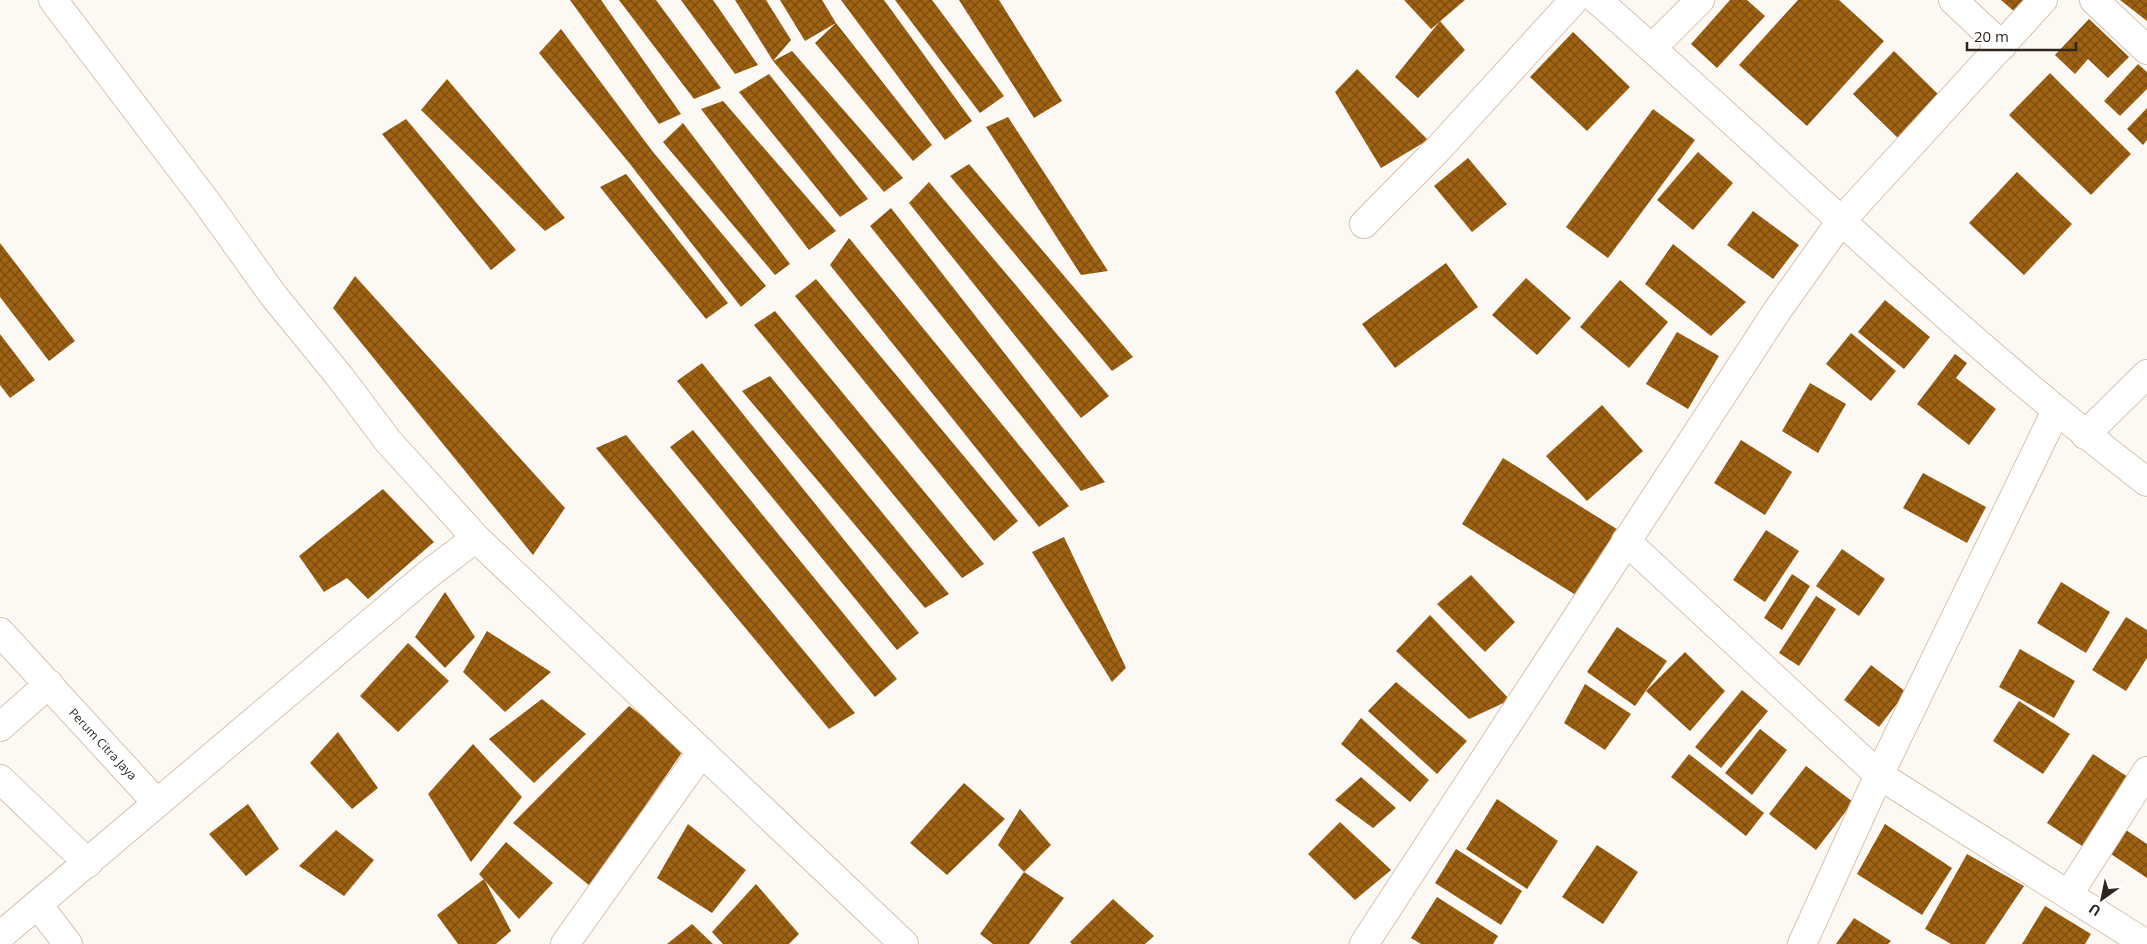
<svg xmlns="http://www.w3.org/2000/svg" width="2147" height="944" font-family="'Open Sans',sans-serif">
	<style>
		.building { fill: url(#building-cross-hatch) }
		.lines { fill: none; stroke-linecap: round; stroke-linejoin: round }
		.minor-casing { stroke: #d6c2af; stroke-width: 30 }
		.minor { stroke: #fff; stroke-width: 28 }
		.labels { text-anchor: middle; dominant-baseline: central; stroke-width: 4.5; stroke-linejoin: round; paint-order: stroke }
		.street-label { font-size: 12px; fill: #2d251e; stroke: #fff }
	</style>
	<defs>
		<pattern id="building-cross-hatch" width="8" height="8" patternUnits="userSpaceOnUse" patternTransform="scale(1.25)"><rect width="8" height="8" fill="#9f6212"/><path d="M0 0l8 8M0 8l8-8" fill="none" stroke="#7b4c10"/></pattern>
	</defs>
	<rect width="100%" height="100%" fill="#fcf8f4"/>
	<g class="building">
		<path d="M570,0H601L681,114L659,124Z"/>
		<path d="M619,0H656L721,88L694,99Z"/>
		<path d="M681,0H713L758,65L735,74Z"/>
		<path d="M735,0H766L791,40L773,61L792,51L903,178L884,192L773,61Z"/>
		<path d="M780,0H822L836,23L932,145L913,161L815,43L836,23L805,41Z"/>
		<path d="M841,0H884L972,121L945,140Z"/>
		<path d="M895,0H932L1004,96L980,113Z"/>
		<path d="M959,0H999L1062,101L1034,118Z"/>
		<path d="M1404,0H1465L1431,29Z"/>
		<path d="M1730,0H1747L1765,16L1717,68L1691,44Z"/>
		<path d="M1798,0H1839L1884,41L1807,126L1739,65Z"/>
		<path d="M2001,0H2028L2016,13Z"/>
		<path d="M2120,0H2147V21Z"/>
		<path d="M2089,19L2129,57L2108,78L2088,59L2075,74L2055,55Z"/>
		<path d="M1440,21L1465,50L1418,98L1395,77Z"/>
		<path d="M561,29L653,152L766,286L741,307L630,164L539,53Z"/>
		<path d="M1573,32L1630,87L1587,131L1530,77Z"/>
		<path d="M1894,51L1940,96L1899,139L1853,94Z"/>
		<path d="M2138,64L2147,72V89L2120,116L2104,101Z"/>
		<path d="M1357,69L1428,140L1381,168L1335,92Z"/>
		<path d="M2050,73L2131,154L2091,195L2009,115Z"/>
		<path d="M769,74L868,199L840,217L739,92Z"/>
		<path d="M447,79L565,218L545,231L421,110Z"/>
		<path d="M723,101L836,231L809,250L701,109Z"/>
		<path d="M2147,108V140L2143,145L2127,129Z"/>
		<path d="M1653,109L1695,140L1608,258L1566,227Z"/>
		<path d="M1008,117L1108,271L1081,275L986,127Z"/>
		<path d="M406,119L516,250L491,270L382,134Z"/>
		<path d="M683,123L790,264L775,275L663,142Z"/>
		<path d="M1698,152L1733,183L1693,230L1657,200Z"/>
		<path d="M1468,158L1507,204L1472,232L1434,186Z"/>
		<path d="M969,164L1133,357L1112,371L950,176Z"/>
		<path d="M2017,172L2072,224L2024,275L1969,223Z"/>
		<path d="M626,174L728,303L706,319L600,187Z"/>
		<path d="M929,182L1109,396L1081,418L909,203Z"/>
		<path d="M891,208L1105,482L1081,491L870,226Z"/>
		<path d="M1753,211L1799,245L1773,279L1727,245Z"/>
		<path d="M849,238L1069,506L1039,527L830,265Z"/>
		<path d="M0,243L75,341L49,361L0,297Z"/>
		<path d="M1673,244L1746,302L1711,336L1645,284Z"/>
		<path d="M1446,263L1478,307L1395,368L1362,324Z"/>
		<path d="M355,276L565,508L533,555L333,308Z"/>
		<path d="M1526,278L1571,318L1537,355L1492,315Z"/>
		<path d="M816,279L1018,521L994,541L795,296Z"/>
		<path d="M1620,280L1668,322L1629,368L1580,327Z"/>
		<path d="M1885,300L1930,337L1904,369L1858,332Z"/>
		<path d="M775,311L984,564L962,578L754,325Z"/>
		<path d="M1677,332L1719,356L1688,409L1646,384Z"/>
		<path d="M1851,333L1896,371L1871,401L1826,364Z"/>
		<path d="M0,334L35,380L10,398L0,385Z"/>
		<path d="M1955,354L1967,363L1956,378L1996,409L1969,445L1917,404Z"/>
		<path d="M702,363L919,633L897,650L677,381Z"/>
		<path d="M770,376L949,594L925,608L742,391Z"/>
		<path d="M1810,383L1846,404L1818,453L1782,431Z"/>
		<path d="M1602,405L1643,451L1587,501L1546,456Z"/>
		<path d="M693,430L897,679L875,697L670,447Z"/>
		<path d="M626,435L855,713L829,729L596,448Z"/>
		<path d="M1741,440L1792,472L1765,515L1714,483Z"/>
		<path d="M1503,458L1620,531L1579,597L1462,524Z"/>
		<path d="M1923,473L1986,507L1967,543L1903,508Z"/>
		<path d="M383,489L434,542L368,599L347,578L324,592L299,556Z"/>
		<path d="M1766,530L1799,551L1765,602L1733,580Z"/>
		<path d="M1064,537L1126,668L1112,682L1032,552Z"/>
		<path d="M1842,549L1885,579L1859,616L1816,586Z"/>
		<path d="M1792,574L1810,586L1782,630L1764,618Z"/>
		<path d="M1471,575L1515,622L1485,652L1437,604Z"/>
		<path d="M2061,582L2110,612L2086,653L2037,623Z"/>
		<path d="M445,592L475,637L445,668L415,637Z"/>
		<path d="M1816,596L1836,609L1799,666L1779,653Z"/>
		<path d="M1430,615L1510,700L1469,719L1396,651Z"/>
		<path d="M2126,617L2147,630V658L2126,691L2092,670Z"/>
		<path d="M1617,627L1667,661L1635,706L1587,672Z"/>
		<path d="M487,631L551,672L505,712L463,672Z"/>
		<path d="M408,643L449,681L398,732L360,696Z"/>
		<path d="M2020,649L2075,681L2054,718L1999,687Z"/>
		<path d="M1685,652L1725,691L1690,731L1646,691Z"/>
		<path d="M1871,665L1906,692L1879,727L1844,700Z"/>
		<path d="M1396,682L1467,741L1437,774L1368,711Z"/>
		<path d="M1585,684L1631,714L1605,750L1564,723Z"/>
		<path d="M1742,690L1768,711L1721,768L1695,747Z"/>
		<path d="M542,699L586,734L534,783L489,739Z"/>
		<path d="M2019,701L2070,734L2043,774L1993,741Z"/>
		<path d="M629,706L685,748L590,886L513,823Z"/>
		<path d="M1361,718L1429,780L1410,802L1341,744Z"/>
		<path d="M1760,729L1787,750L1752,795L1725,773Z"/>
		<path d="M338,732L378,788L352,809L310,763Z"/>
		<path d="M473,744L522,797L471,862L428,794Z"/>
		<path d="M1689,754L1764,813L1746,836L1671,777Z"/>
		<path d="M2093,754L2134,781L2088,850L2047,823Z"/>
		<path d="M1806,766L1853,802L1816,850L1769,814Z"/>
		<path d="M1361,777L1396,808L1373,828L1335,800Z"/>
		<path d="M964,783L1005,819L947,875L910,843Z"/>
		<path d="M1497,799L1558,841L1527,889L1466,849Z"/>
		<path d="M248,804L279,849L246,876L209,834Z"/>
		<path d="M1020,809L1051,845L1024,872L998,845Z"/>
		<path d="M1340,822L1391,870L1355,900L1308,854Z"/>
		<path d="M688,824L746,870L712,913L657,878Z"/>
		<path d="M1885,824L1952,868L1922,915L1857,874Z"/>
		<path d="M2123,828L2147,844V878L2108,852Z"/>
		<path d="M336,830L374,860L344,896L299,866Z"/>
		<path d="M506,842L553,883L519,919L479,874Z"/>
		<path d="M1597,845L1638,872L1603,924L1562,897Z"/>
		<path d="M1456,849L1522,891L1501,925L1435,883Z"/>
		<path d="M1967,854L2024,886L1985,944H1951L1925,929Z"/>
		<path d="M1024,872L1064,898L1029,944H993L980,934Z"/>
		<path d="M484,879L511,931L496,944H458L437,915Z"/>
		<path d="M756,884L799,934L789,944H723L712,932Z"/>
		<path d="M1437,897L1498,936L1493,944H1421L1411,938Z"/>
		<path d="M1113,899L1154,936L1145,944H1072L1070,942Z"/>
		<path d="M2045,906L2091,934L2085,944H2022Z"/>
		<path d="M1854,918L1891,941L1888,944H1836Z"/>
		<path d="M692,924L713,944H667Z"/>
	</g>
	<g class="lines">
		<defs>
			<g id="minor">
				<path d="M53,0L208,204L273,295L340,377L388,441L476,538L904,944"/>
				<path d="M1597,0C1781,160 1953,334 2147,482"/>
				<path d="M1953,0L2002,46"/>
				<path d="M2094,0L2147,50"/>
				<path d="M1652,48L1700,0"/>
				<path d="M1364,224L1440,147L1574,0"/>
				<path d="M2085,435L2147,374"/>
				<path d="M1626,541L1879,775L2146,944"/>
				<path d="M0,632L157,803"/>
				<path d="M0,727L49,684"/>
				<path d="M0,779L88,863"/>
				<path d="M2069,894L2147,771"/>
				<path d="M38,905L68,944"/>
				<path d="M0,936L426,576L476,538"/>
				<path d="M565,944L702,752"/>
				<path d="M1364,944L1777,311L1841,221L2043,0"/>
				<path d="M1802,944L1879,775L2056,411"/>
			</g>
		</defs>
		<use href="#minor" class="minor-casing"/>
		<use href="#minor" class="minor"/>
	</g>
	<g class="labels">
		<g class="street-label">
			<text transform="translate(103 744) rotate(47)">Perum Citra Jaya</text>
		</g>
	</g>
	<g transform="translate(2102 899) rotate(213)" stroke="#ffffff" stroke-width="4" paint-order="stroke">
	<path d="M0-4L9 19L0 12L-9 19Z" fill="#2d251e"/>
	<text y="-8" font-size="14" font-weight="bold" text-anchor="middle" fill="#2d251e">U</text>
	</g>
	<path d="M1967 42v8h109v-8" fill="none" stroke="#2d251e" stroke-width="2.5"/>
	<text x="1974" y="42" font-size="15" fill="#2d251e" stroke="#ffffff" stroke-width="4" paint-order="stroke">20 m</text>
</svg>
